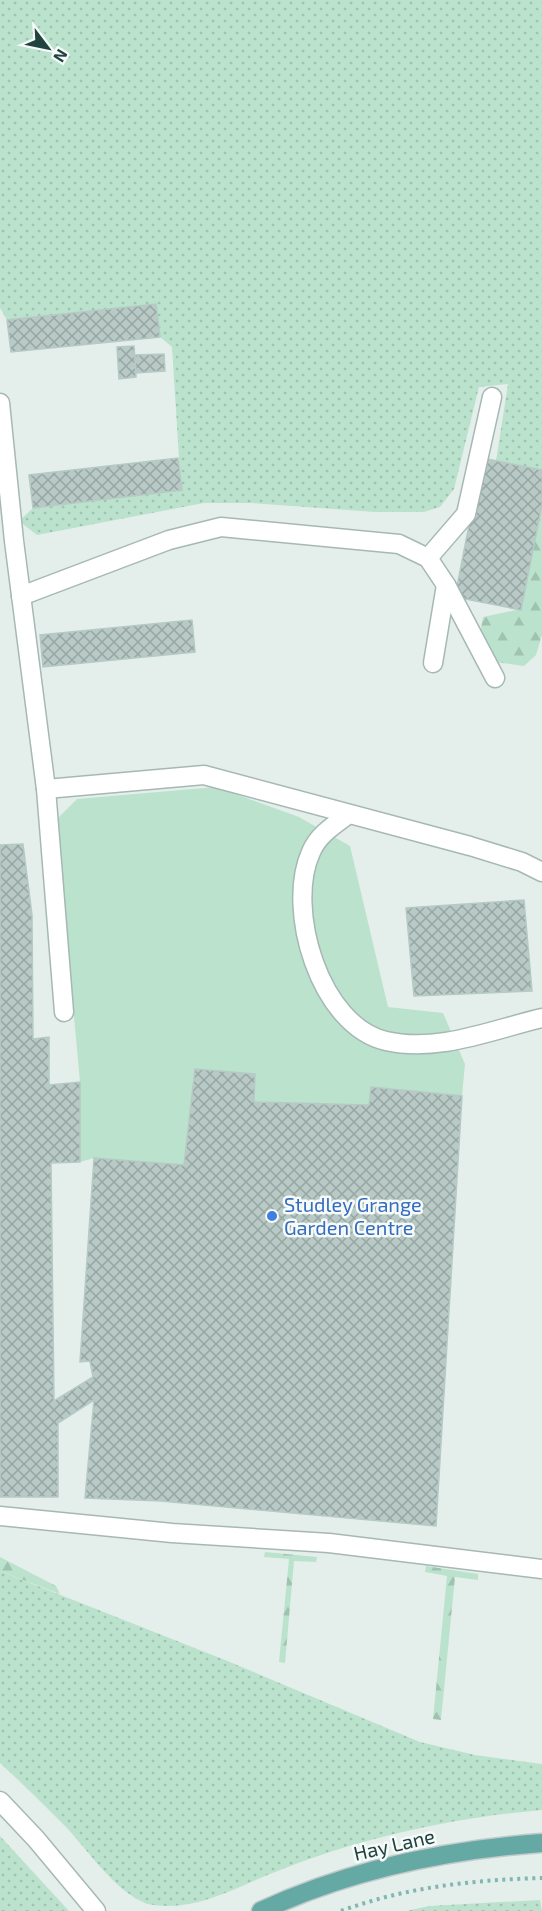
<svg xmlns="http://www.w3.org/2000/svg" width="542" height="1911" font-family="'Exo 2',sans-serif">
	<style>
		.grass { fill: url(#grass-dots) }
		.forest { fill: url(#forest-firs) }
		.garden { fill: #bbe2cd }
		.building { fill: url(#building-cross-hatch); stroke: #b6cac5; stroke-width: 1.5 }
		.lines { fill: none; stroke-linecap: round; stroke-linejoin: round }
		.minor-casing { stroke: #a6b8b5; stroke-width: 21 }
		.major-casing { stroke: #c1caca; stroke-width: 21 }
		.path { stroke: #82b6af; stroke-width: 4; stroke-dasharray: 3 4.5; stroke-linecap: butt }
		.minor { stroke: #fff; stroke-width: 18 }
		.major { stroke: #65a9a4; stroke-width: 18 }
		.shop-dot { fill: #3f7fe0; stroke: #f6fbf9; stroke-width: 2 }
		.labels { text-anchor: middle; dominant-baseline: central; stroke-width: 5; stroke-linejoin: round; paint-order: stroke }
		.shop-label { font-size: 20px; fill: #366cbe; stroke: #f6fbf9; text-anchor: start }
		.street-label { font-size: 20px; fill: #214340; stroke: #f6fbf9 }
	</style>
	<defs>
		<pattern id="grass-dots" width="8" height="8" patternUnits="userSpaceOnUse" patternTransform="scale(1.5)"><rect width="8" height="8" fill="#bbe2cd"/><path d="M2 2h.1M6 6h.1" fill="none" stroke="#a0c3b1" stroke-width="1.8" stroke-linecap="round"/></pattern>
		<pattern id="forest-firs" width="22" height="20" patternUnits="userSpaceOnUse" patternTransform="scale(1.5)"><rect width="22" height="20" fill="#bbe2cd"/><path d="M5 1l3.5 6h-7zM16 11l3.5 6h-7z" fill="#a0c3b1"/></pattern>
		<pattern id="building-cross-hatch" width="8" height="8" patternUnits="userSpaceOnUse" patternTransform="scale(1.5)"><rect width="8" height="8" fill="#b9cac6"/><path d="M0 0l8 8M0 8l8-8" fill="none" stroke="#96a6a2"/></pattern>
	</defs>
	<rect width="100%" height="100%" fill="#e4efec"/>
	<g class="grass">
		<path d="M0,0H542V470L496,461L508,384L479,387L454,489L440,507L424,512H375L251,503H204L37,535L19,521L33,508L181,490L172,347L160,337L156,304L7,320L0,308Z"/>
		<path d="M0,1571L225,1660L420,1742L475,1755L542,1764V1810C440,1819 342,1842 249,1883C215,1898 184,1911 147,1904C113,1890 90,1852 65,1826C44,1805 22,1783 0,1763Z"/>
		<path d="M0,1836L69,1911H0Z"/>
		<path d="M540,1900L542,1911H406L429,1906Z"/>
	</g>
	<g class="forest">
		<path d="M542,504V635L536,655L524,666L495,662L480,633L483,617L521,609Z"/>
		<path d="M265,1552L317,1557L316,1562L294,1561L285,1663L279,1662L289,1559L264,1557Z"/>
		<path d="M0,1557L56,1586L60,1594L0,1571Z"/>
		<path d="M426,1566L478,1574V1580L455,1577L441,1720L433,1719L447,1576L425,1572Z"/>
	</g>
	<path class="garden" d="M216,787L299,817L350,846L388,1007L443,1013L465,1064L462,1096L371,1087L369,1105L254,1102L255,1074L195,1069L184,1165L94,1158L80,1162V1082L56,820L77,799Z"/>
	<g class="building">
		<path d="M156,304L160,337L11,352L7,320Z"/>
		<path d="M134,346L136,377L119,379L117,347Z"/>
		<path d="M164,354L165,371L136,373L135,355Z"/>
		<path d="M178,458L182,490L33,508L29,475Z"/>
		<path d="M482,458L542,470V505L521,610L455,597Z"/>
		<path d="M192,620L195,652L43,667L40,635Z"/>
		<path d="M23,844L32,915L33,1039L49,1037V1085L80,1082V1162L51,1163L54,1401L93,1377L90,1361L80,1362L94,1158L184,1165L195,1069L255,1074L254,1102L369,1105L371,1087L462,1096L436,1526L161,1501L85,1498L94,1400L58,1423V1497H0V845Z"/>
		<path d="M524,900L532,991L414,996L406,908Z"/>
	</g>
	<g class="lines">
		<defs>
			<g id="minor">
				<path d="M0,403L14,541L46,789L64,1012"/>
				<path d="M428,558L466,514L492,397"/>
				<path d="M21,596L169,540L221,527L399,544L428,558L446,585L495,678"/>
				<path d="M433,663L446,585"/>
				<path d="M46,789L204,775L470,846L522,862L542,872"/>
				<path d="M349,814C334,825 318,835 311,852C285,909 320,1026 386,1041C438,1053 491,1030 542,1018"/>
				<path d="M0,1516L172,1533L329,1543L542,1569"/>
				<path d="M0,1801L36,1839L96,1911"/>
			</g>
			<path id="major" d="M261,1911C349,1870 445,1850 542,1843"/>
		</defs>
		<use href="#minor" class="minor-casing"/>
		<use href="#major" class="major-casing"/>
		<path class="path" d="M341,1911C406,1887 472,1880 542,1878"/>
		<use href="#minor" class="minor"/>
		<use href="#major" class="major"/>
	</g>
	<circle class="shop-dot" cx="272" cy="1216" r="6"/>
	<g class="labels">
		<g class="shop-label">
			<text x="284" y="1204">Studley Grange<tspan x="284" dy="23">Garden Centre</tspan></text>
		</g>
		<g class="street-label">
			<text transform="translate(394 1844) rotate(-13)">Hay Lane</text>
		</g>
	</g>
	<g transform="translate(48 48) rotate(122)" stroke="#f6fbf9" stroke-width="4.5" paint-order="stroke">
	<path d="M0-4.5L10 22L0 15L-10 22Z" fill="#214340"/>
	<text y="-9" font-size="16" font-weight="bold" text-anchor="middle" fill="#214340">N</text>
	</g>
</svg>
